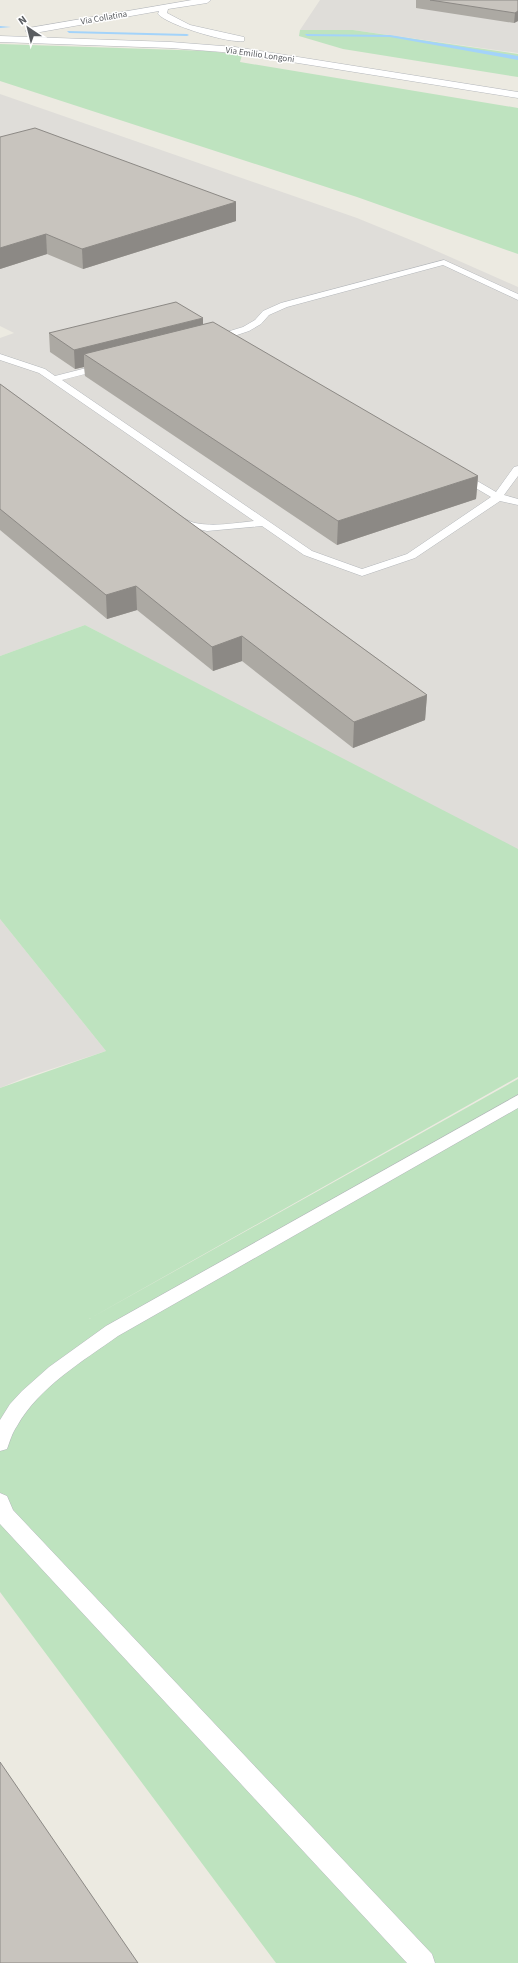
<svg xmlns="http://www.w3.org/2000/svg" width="518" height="1963" font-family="'Source Sans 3',sans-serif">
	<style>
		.industrial { fill: #dfddd9 }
		.green { fill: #bee3bf }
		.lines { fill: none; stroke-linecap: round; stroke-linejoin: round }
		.stream { fill: #a3d3fa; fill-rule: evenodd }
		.service-casing { stroke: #b4b7bb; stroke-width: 1 }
		.tertiary-casing { stroke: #b4b7bb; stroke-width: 1 }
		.service { fill: #fff; fill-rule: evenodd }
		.tertiary { fill: #fff; fill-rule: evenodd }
		.wall { fill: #aca9a3 }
		.shaded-wall { fill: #8c8985 }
		.building { fill: #c8c4be; stroke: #8c8985 }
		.labels { text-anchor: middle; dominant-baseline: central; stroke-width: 3; stroke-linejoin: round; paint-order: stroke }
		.far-street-label { font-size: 9px; fill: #5a5d61; stroke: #fff }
	</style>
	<rect width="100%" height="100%" fill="#eceae1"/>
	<g class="industrial">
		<path d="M320,0H438L518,9V53L353,30H300Z"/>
		<path d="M0,94L357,218L423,245L518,287V851L85,625L0,656V338L14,333L0,326Z"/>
		<path d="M0,919L106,1051L24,1078L0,1088Z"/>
	</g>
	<g class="green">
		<path d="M300,30H353L518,54V77L343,49L299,36Z"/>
		<path d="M0,44L208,51L242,55L240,62L518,108V254L357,197L0,81Z"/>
		<path d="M85,625L518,849V1077L89,1319L518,1079V1963H276L0,1592V1088L106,1051L0,919V656Z"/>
	</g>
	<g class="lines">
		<g class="stream">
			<path d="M0,26L11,27L0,28Z"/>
			<path d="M67,31L187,34L189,35L187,36L69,33Z"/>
			<path d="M305,34L390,35L518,56V60L390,37L307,36Z"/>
		</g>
		<defs>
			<g id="service">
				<path d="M444,260L518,294V300L443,265L287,307L269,315L261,324L249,331L231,337L496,492L514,467L518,466V476L504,495L518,499V505L500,501L415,558L362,576L304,555L262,526L207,531L181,525L170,518L171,516C179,514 187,521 195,523C214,527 235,523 254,521L39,373L0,360V354L45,369L55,376L220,334L243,327L255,320L263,311L281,303ZM222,339L227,342L491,497L407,554L362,569L312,551L62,380Z"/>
				<path d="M518,1095V1108L118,1336C83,1361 39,1387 17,1426C12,1433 10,1441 7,1449L0,1451V1420L10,1404L22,1391L49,1367L106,1326Z"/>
				<path d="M0,1493L7,1496L13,1510L432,1954L435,1963H407L0,1524Z"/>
			</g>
			<g id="tertiary">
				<path d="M192,0H211L207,3L168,9L167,13L190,25L244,37V41C230,44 167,25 158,14L159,11L29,34L25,31L29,28Z"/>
				<path d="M0,36L171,42L235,47L518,92V98L235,53L171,48L0,42Z"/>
			</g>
		</defs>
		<use href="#service" class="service-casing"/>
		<use href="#tertiary" class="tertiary-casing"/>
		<use href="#service" class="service"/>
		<use href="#tertiary" class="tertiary"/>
	</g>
	<g class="wall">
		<path d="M416,0H518V21L514,23L416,8Z"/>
		<path d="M0,137L236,202V221L83,269L47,254L0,269Z"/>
		<path d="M203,324L478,476L476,499L337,545L85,376L84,367L75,369L50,352L49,333Z"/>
		<path d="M0,384L427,695L425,720L353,748L242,661L213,671L137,610L107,619L0,530Z"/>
	</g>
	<g class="shaded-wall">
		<path d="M518,11V21L514,23L515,13Z"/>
		<path d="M236,202V221L83,269L82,249Z"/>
		<path d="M46,234L47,254L0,269V248Z"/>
		<path d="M203,318V337L84,354V367L75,369L74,350Z"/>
		<path d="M478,476L476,499L337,545L338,521Z"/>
		<path d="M136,586L137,610L107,619L106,595Z"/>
		<path d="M242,636V661L213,671L212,647Z"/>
		<path d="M427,695L425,720L353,748L354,722Z"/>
	</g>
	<g class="building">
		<path d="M430,0H518V11L515,13Z"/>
		<path d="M35,128L236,202L82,249L46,234L0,248V137Z"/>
		<path d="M176,302L203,318L74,350L49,333Z"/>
		<path d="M213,322L478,476L338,521L84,354Z"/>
		<path d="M0,384L427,695L354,722L242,636L212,647L136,586L106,595L0,509Z"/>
		<path d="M0,1762L138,1963H0Z"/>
	</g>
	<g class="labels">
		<g class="far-street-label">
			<text transform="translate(104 18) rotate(-10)">Via Collatina</text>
			<text transform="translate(260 55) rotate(8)">Via Emilio Longoni</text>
		</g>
	</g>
	<g transform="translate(28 28) rotate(325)" stroke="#ffffff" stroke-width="3" paint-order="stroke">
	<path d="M0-3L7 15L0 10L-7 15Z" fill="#5a5d61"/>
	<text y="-6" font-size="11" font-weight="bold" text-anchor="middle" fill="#5a5d61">N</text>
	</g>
</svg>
